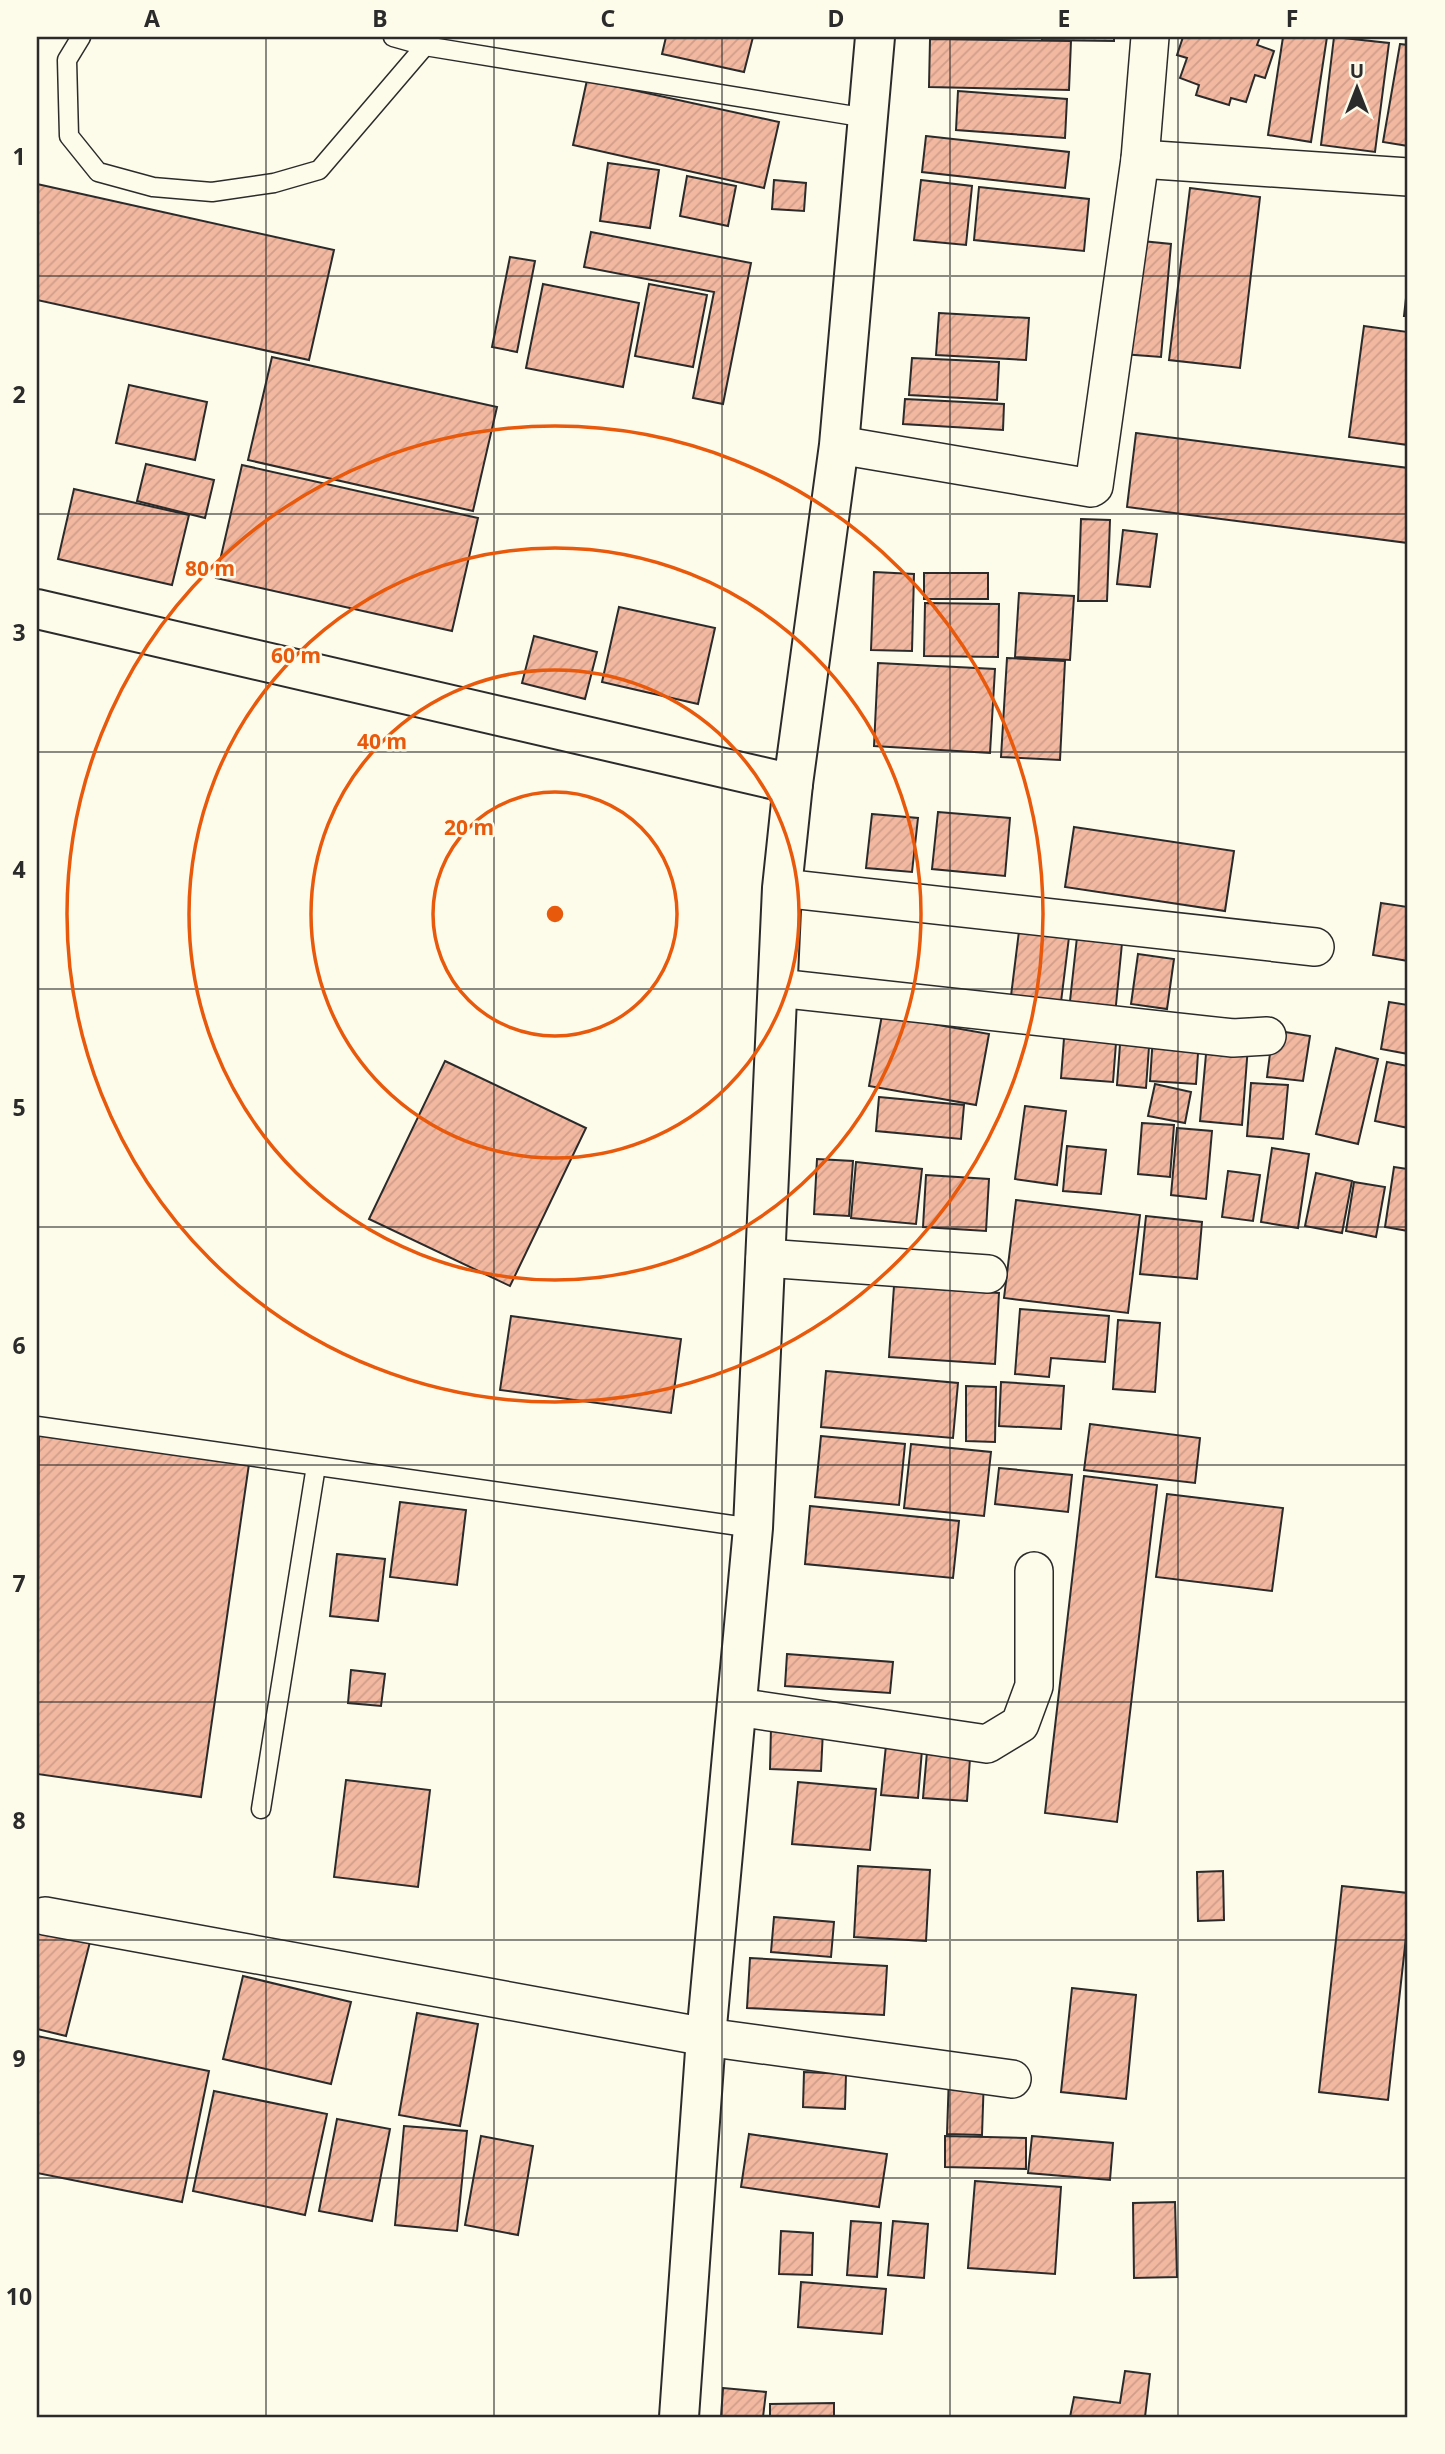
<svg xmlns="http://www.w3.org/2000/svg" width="1445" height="2454" font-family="'Noto Sans',sans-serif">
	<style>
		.building { fill: url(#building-hatch); stroke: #2b2b2b; stroke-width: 2 }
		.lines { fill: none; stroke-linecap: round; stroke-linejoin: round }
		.lane-casing { stroke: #2b2b2b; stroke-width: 21 }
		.street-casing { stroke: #2b2b2b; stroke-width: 40 }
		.secondary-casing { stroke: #2b2b2b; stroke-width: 42 }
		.primary-casing { stroke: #2b2b2b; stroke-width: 42 }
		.lane { stroke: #fdfbea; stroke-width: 18 }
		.street { stroke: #fdfbea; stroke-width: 37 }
		.secondary { stroke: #fdfbea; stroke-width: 38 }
		.primary { stroke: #fdfbea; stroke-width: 38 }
		.grid { fill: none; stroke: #2b2b2b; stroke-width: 2; stroke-opacity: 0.55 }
		.ring { fill: none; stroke: #e8590c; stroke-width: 3.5 }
		.centre { fill: #e8590c; stroke: #fdfbea; stroke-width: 3.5 }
		.ring-label { font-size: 21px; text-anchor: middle; font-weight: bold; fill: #e8590c; stroke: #fdfbea; stroke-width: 5; stroke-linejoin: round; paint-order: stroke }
		.neatline { fill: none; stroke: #2b2b2b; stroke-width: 2.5 }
		.grid-label { font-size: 23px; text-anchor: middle; font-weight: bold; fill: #2b2b2b }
	</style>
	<defs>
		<pattern id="building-hatch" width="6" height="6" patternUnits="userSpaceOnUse" patternTransform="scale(1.75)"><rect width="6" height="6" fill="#f2b8a0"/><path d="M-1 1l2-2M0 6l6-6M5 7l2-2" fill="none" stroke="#d09e8a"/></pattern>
	</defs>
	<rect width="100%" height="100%" fill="#fdfbea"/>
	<g class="building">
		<path d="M666,37H753L744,72L662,54Z"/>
		<path d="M1042,37H1114V41L1042,40Z"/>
		<path d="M1183,37H1260L1257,45L1274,51L1265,78L1255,75L1246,102L1231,98L1229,105L1196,95L1199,85L1180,78L1187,58L1177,55Z"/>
		<path d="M1283,37H1327L1311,142L1268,135Z"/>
		<path d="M1334,37L1389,43L1375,152L1321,145Z"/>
		<path d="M930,39L1071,41L1069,90L929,87Z"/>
		<path d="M1400,44L1408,45V146L1383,142Z"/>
		<path d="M587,80L779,122L764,188L573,145Z"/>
		<path d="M958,91L1067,99L1065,138L956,130Z"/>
		<path d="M926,136L1069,152L1065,188L922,172Z"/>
		<path d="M608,163L659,170L650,228L600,221Z"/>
		<path d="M687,176L736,186L728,226L680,216Z"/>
		<path d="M774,180L806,183L804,211L772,209Z"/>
		<path d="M921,180L972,186L966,245L914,240Z"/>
		<path d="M37,184L334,250L309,360L37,300Z"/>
		<path d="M979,187L1089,199L1084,251L974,240Z"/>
		<path d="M1190,188L1260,197L1240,368L1169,360Z"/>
		<path d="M591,232L751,263L723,404L693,398L714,292L584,267Z"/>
		<path d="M1132,240L1171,244L1161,357L1122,354Z"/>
		<path d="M510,257L535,261L517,352L492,347Z"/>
		<path d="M1408,280V316H1404Z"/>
		<path d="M543,284L639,303L623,387L526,368Z"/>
		<path d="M649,284L707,295L693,367L635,356Z"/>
		<path d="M939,313L1029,318L1026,360L936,355Z"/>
		<path d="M1364,326L1408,332V445L1349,437Z"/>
		<path d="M272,357L497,407L473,511L248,460Z"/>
		<path d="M912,358L999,362L997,400L909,395Z"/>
		<path d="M129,385L207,402L195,460L116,443Z"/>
		<path d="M905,399L1004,404L1003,430L903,424Z"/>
		<path d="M1136,433L1408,468V543L1127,507Z"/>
		<path d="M146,464L214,480L205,518L137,501Z"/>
		<path d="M242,465L478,518L452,631L216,578Z"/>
		<path d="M74,489L189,515L172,585L58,559Z"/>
		<path d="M1081,519L1110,520L1107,601H1078Z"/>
		<path d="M1123,530L1157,534L1150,587L1117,584Z"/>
		<path d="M874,572L914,574L912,651L871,650Z"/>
		<rect x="924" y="573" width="64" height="26"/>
		<path d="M1019,593L1074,596L1070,660L1015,657Z"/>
		<path d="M925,603L999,604L998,657L924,656Z"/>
		<path d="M619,607L715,628L698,704L602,682Z"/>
		<path d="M534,636L597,652L585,699L522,683Z"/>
		<path d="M1007,658L1065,661L1060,760L1001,757Z"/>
		<path d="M878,663L995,669L990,753L874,746Z"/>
		<path d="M938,812L1010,818L1005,876L932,869Z"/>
		<path d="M872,814L918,818L912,872L866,868Z"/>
		<path d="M1074,827L1234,851L1225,911L1065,887Z"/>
		<path d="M1381,903L1408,907V961L1373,955Z"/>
		<path d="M1020,923L1070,929L1061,1002L1011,996Z"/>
		<path d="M1078,928L1123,933L1115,1015L1069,1010Z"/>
		<path d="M1138,954L1174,959L1167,1009L1131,1004Z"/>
		<path d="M1389,1002L1408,1005V1054L1381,1049Z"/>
		<path d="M882,1015L989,1034L976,1105L869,1086Z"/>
		<path d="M1065,1025L1117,1030L1113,1082L1061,1078Z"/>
		<path d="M1273,1030L1310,1036L1303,1081L1267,1077Z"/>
		<path d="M1121,1031L1150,1033L1146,1088L1117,1085Z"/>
		<path d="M1153,1036L1199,1038L1196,1084L1150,1081Z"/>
		<path d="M1207,1043L1248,1046L1242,1125L1200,1121Z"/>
		<path d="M1336,1048L1378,1059L1358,1144L1316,1134Z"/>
		<path d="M445,1061L586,1128L510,1286L369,1219Z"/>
		<path d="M1387,1062L1408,1066V1128L1375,1121Z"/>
		<path d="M1251,1083L1288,1085L1283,1139L1247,1136Z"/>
		<path d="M1155,1084L1191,1092L1185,1123L1148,1116Z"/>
		<path d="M879,1097L964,1105L961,1139L876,1131Z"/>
		<path d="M1025,1106L1066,1111L1057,1185L1015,1179Z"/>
		<path d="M1142,1123L1174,1125L1170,1177L1138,1174Z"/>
		<path d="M1177,1128L1212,1131L1206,1199L1171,1195Z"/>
		<path d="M1067,1146L1106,1150L1101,1194L1063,1191Z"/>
		<path d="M1272,1148L1309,1154L1298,1228L1261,1222Z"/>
		<path d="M817,1159L853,1161L849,1216L814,1214Z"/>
		<path d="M856,1162L922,1169L916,1224L851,1218Z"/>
		<path d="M1394,1167L1408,1169V1231L1385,1227Z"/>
		<path d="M1228,1171L1260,1175L1253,1221L1222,1217Z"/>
		<path d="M1316,1173L1352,1181L1342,1233L1305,1226Z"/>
		<path d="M926,1175L989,1179L986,1231L923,1227Z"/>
		<path d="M1354,1182L1385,1187L1376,1237L1346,1231Z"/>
		<path d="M1016,1200L1140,1215L1128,1313L1004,1298Z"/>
		<path d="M1146,1216L1202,1222L1197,1279L1140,1274Z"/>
		<path d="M894,1286L999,1293L995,1364L889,1357Z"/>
		<path d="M1020,1309L1109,1316L1105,1362L1051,1358L1049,1377L1015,1374Z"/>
		<path d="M511,1316L681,1339L671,1413L500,1390Z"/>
		<path d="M1118,1320L1160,1323L1155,1392L1113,1389Z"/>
		<path d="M826,1371L958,1383L953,1438L821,1427Z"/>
		<path d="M1001,1382L1064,1386L1061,1429L999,1426Z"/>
		<path d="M966,1386L996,1387L995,1442L966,1441Z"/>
		<path d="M1090,1424L1200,1438L1195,1483L1084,1470Z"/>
		<path d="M39,1427L250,1457L201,1797L37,1774Z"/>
		<path d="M821,1436L905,1444L899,1505L815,1497Z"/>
		<path d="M911,1444L991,1452L984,1516L904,1508Z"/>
		<path d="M999,1468L1072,1475L1068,1512L995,1504Z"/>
		<path d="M1084,1476L1157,1485L1117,1822L1045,1813Z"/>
		<path d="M1167,1494L1283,1508L1272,1591L1156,1577Z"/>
		<path d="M400,1502L466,1510L457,1585L390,1577Z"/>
		<path d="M810,1506L959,1521L953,1578L805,1564Z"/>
		<path d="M337,1554L385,1559L378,1621L330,1616Z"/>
		<path d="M787,1654L893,1662L890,1693L785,1686Z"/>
		<path d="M351,1670L385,1674L381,1706L348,1703Z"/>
		<path d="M771,1728L823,1730L821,1771L770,1769Z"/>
		<path d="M887,1735L923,1738L918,1798L881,1795Z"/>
		<path d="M928,1740L971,1744L967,1801L923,1798Z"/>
		<path d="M346,1780L430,1790L418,1887L334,1877Z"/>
		<path d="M798,1782L876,1789L870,1850L792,1844Z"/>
		<path d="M858,1866L930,1870L926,1941L854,1937Z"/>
		<path d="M1223,1871L1224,1920L1198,1921L1197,1872Z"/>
		<path d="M1342,1886L1408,1893V1919L1388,2100L1319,2092Z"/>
		<path d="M774,1917L834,1922L831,1957L771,1952Z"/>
		<path d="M37,1925L91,1938L66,2036L37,2029Z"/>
		<path d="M750,1958L887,1966L884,2015L747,2008Z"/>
		<path d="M243,1976L351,2002L331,2084L223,2059Z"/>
		<path d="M1072,1988L1136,1995L1126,2099L1061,2092Z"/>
		<path d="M417,2013L478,2024L460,2126L399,2115Z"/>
		<path d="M37,2036L209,2071L182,2202L37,2173Z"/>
		<path d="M804,2072L846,2074L845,2109L803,2107Z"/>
		<path d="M949,2075L984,2076L982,2135L947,2134Z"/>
		<path d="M214,2091L327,2114L305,2215L193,2191Z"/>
		<path d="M337,2119L390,2129L372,2221L319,2211Z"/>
		<path d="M404,2126L467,2131L457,2231L395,2225Z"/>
		<path d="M749,2134L887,2154L879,2207L741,2187Z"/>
		<path d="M481,2136L533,2146L518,2235L465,2225Z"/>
		<path d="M945,2136L1026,2138V2169L945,2167Z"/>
		<path d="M1032,2136L1113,2143L1110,2180L1028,2173Z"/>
		<path d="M975,2181L1061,2187L1055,2274L968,2268Z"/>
		<path d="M1175,2202L1177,2277L1134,2278L1133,2203Z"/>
		<path d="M851,2221L881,2223L877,2277L847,2275Z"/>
		<path d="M893,2221L928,2224L924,2278L888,2275Z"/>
		<path d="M781,2231L813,2233L812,2275L779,2274Z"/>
		<path d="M801,2282L886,2289L882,2334L798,2327Z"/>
		<path d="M1125,2371L1150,2374L1145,2417H1070L1074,2397L1120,2403Z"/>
		<path d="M723,2388L766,2392L763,2417H721Z"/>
		<path d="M834,2403V2417H770V2404Z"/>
	</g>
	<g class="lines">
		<defs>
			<g id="lane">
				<path d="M81,37L67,60L69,136L98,172L153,187L212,192L274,183L319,170L425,46"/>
				<path d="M393,37L425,46L867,118"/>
				<path d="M37,1426L753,1528"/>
				<path d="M261,1809L316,1466"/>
			</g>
			<g id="street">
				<path d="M1140,159L1408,177"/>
				<path d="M839,445L1091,488L1094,486L1140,159L1150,37"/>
				<path d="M782,888L1315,947"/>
				<path d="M778,988L1233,1038L1267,1036"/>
				<path d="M765,1258L988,1274"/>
				<path d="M737,1707L987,1744L1020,1724L1034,1686V1571"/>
				<path d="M45,1916L706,2037L1012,2079"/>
			</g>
			<path id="secondary" d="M37,609L793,784"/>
			<path id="primary" d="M679,2417L706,2037L753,1528L782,888L793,784L839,445L875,37"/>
		</defs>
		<use href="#lane" class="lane-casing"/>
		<use href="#street" class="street-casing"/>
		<use href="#secondary" class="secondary-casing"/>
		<use href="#primary" class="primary-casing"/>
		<use href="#lane" class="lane"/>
		<use href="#street" class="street"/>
		<use href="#secondary" class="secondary"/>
		<use href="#primary" class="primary"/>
	</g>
	<path class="grid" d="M266,37V2417M494,37V2417M722,37V2417M950,37V2417M1178,37V2417M37,276H1408M37,514H1408M37,752H1408M37,989H1408M37,1227H1408M37,1465H1408M37,1702H1408M37,1940H1408M37,2178H1408"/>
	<g class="ring">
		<circle cx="555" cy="914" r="122"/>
		<circle cx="555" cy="914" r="244"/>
		<circle cx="555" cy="914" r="366"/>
		<circle cx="555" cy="914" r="488"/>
	</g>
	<circle cx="555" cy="914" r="10" class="centre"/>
	<g class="ring-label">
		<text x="210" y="576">80 m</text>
		<text x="296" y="663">60 m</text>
		<text x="382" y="749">40 m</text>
		<text x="469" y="835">20 m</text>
	</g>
	<rect width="1445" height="2454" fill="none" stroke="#fdfbea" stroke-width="77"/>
	<g transform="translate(1357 88)" stroke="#fdfbea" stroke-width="5" paint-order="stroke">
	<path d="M0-5L12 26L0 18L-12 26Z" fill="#2b2b2b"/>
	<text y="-10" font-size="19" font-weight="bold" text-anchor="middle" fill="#2b2b2b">U</text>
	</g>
	<rect x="38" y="38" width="1368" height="2378" class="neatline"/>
	<g class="grid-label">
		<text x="152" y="27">A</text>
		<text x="380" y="27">B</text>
		<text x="608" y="27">C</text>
		<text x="836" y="27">D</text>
		<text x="1064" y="27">E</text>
		<text x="1292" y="27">F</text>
		<text x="19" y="165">1</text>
		<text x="19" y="403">2</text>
		<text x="19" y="641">3</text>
		<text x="19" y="878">4</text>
		<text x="19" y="1116">5</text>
		<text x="19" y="1354">6</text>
		<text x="19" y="1592">7</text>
		<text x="19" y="1829">8</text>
		<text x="19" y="2067">9</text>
		<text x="19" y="2305">10</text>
	</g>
</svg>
